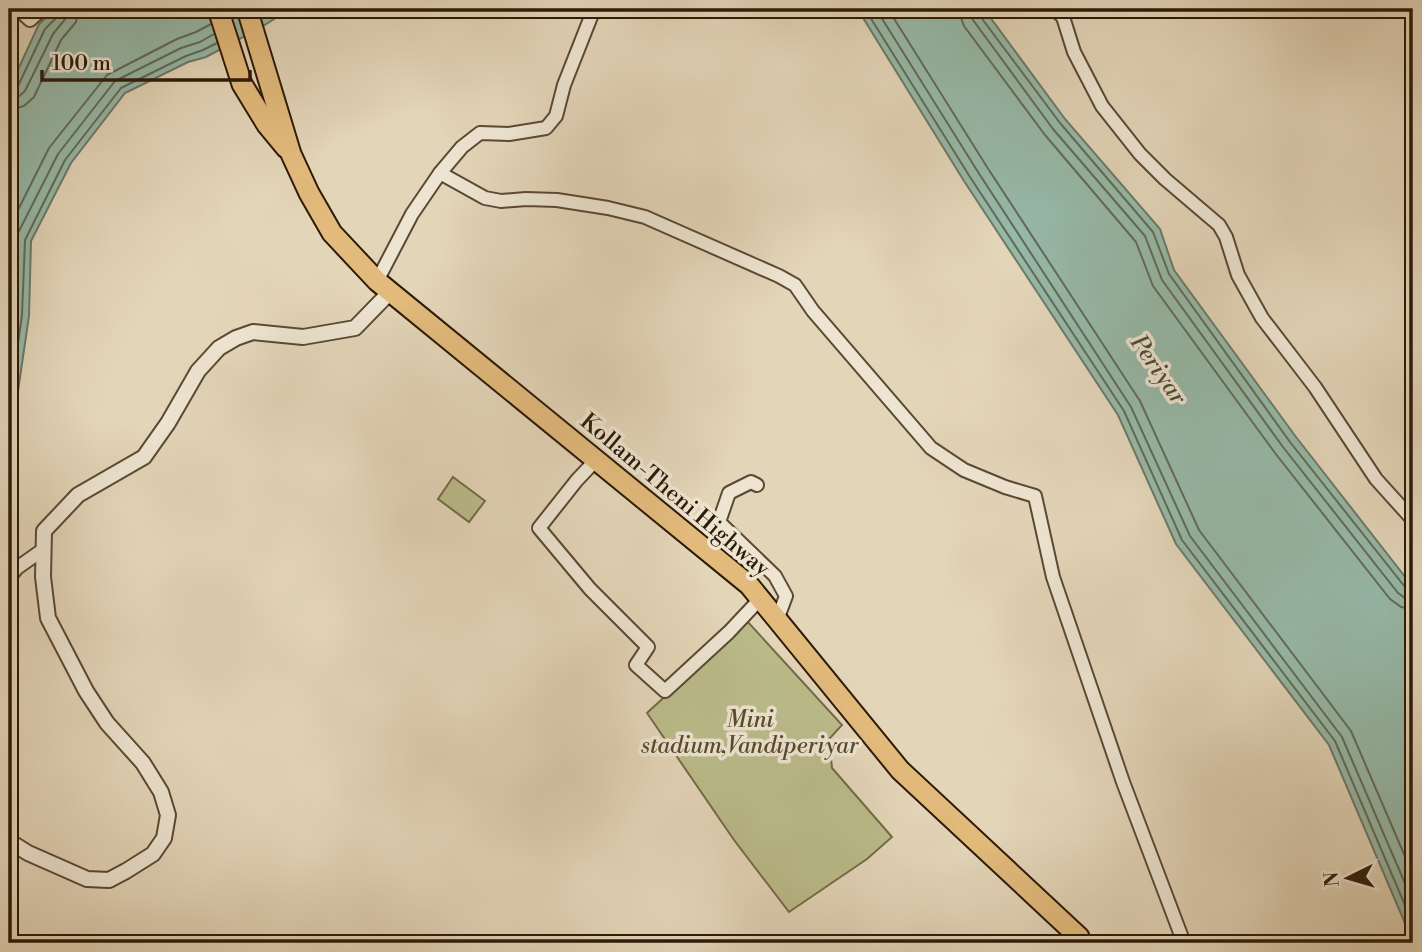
<svg xmlns="http://www.w3.org/2000/svg" width="1422" height="952" font-family="'Libre Bodoni',serif">
	<style>
		.green { fill: #bbbb8a; stroke: #746a48; stroke-width: 2 }
		.water { fill: #96b9a8; stroke: #6c7968; stroke-width: 2 }
		.lines { fill: none; stroke-linecap: round; stroke-linejoin: round }
		.shore { stroke: #616a58; stroke-width: 2 }
		.minor-casing { stroke: #5a4933; stroke-width: 16 }
		.tertiary-casing { stroke: #5a4933; stroke-width: 18 }
		.trunk-casing { stroke: #2c1a07; stroke-width: 23 }
		.minor { stroke: #ede4d1; stroke-width: 12 }
		.tertiary { stroke: #ede4d1; stroke-width: 14 }
		.trunk { stroke: #e2ba7c; stroke-width: 19 }
		.labels { text-anchor: middle; dominant-baseline: central; stroke-width: 7; stroke-linejoin: round; paint-order: stroke }
		.street-label { font-size: 23px; fill: #2c1a07; stroke: #ede4d1 }
		.park-label { font-size: 23px; font-style: italic; fill: #574a2e; stroke: #ede4d1 }
		.water-label { font-size: 24px; font-style: italic; fill: #4c4a37; stroke: #ede4d1 }
	</style>
	<rect width="100%" height="100%" fill="#e3d5b8"/>
	<filter id="stains"><feTurbulence type="fractalNoise" baseFrequency=".00286" numOctaves="4"/><feColorMatrix values="0 0 0 0 .2 0 0 0 0 .09 0 0 0 0 .02 0 0 0 .5 -.17"/></filter>
	<radialGradient id="worn" r=".72"><stop offset=".6" stop-color="#630" stop-opacity="0"/><stop offset="1" stop-color="#630" stop-opacity=".3"/></radialGradient>
	<g class="green">
		<path d="M453,477L485,501L469,522L438,499Z"/>
		<path d="M747,621L842,725L829,739L832,768L892,837L867,859L789,912L734,840L647,713Z"/>
	</g>
	<g class="water">
		<path d="M55,9H290L260,28L206,57L188,62L125,93L71,163L31,241L29,316L18,391L9,470V89L39,24Z"/>
		<path d="M855,9H984L1065,119L1160,229L1174,270L1296,437L1413,587V942L1329,745L1176,544L1118,415L964,181L860,13Z"/>
	</g>
	<g class="lines">
		<g class="shore">
			<path d="M865,9L970,177L1124,411L1182,540L1335,741L1413,924"/>
			<path d="M876,9L978,172L1131,407L1190,536L1342,737L1413,902"/>
			<path d="M888,9L987,167L1140,401L1199,530L1351,731L1413,875"/>
			<path d="M960,9L961,18L964,26L1045,135L1136,242L1153,286L1275,453L1390,599L1401,607L1413,609"/>
			<path d="M970,9L973,20L1053,129L1145,236L1162,280L1283,447L1398,593L1405,598L1413,599"/>
			<path d="M979,9L980,16L1060,123L1153,232L1169,274L1290,442L1405,587L1413,590"/>
			<path d="M9,90H14L18,86L45,29L58,16L59,9"/>
			<path d="M9,99L17,98L25,91L53,34L66,18L68,9"/>
			<path d="M9,110L24,106L34,97L61,40L76,22L78,9"/>
			<path d="M9,228L49,148L107,75L177,39L196,32L211,24"/>
			<path d="M9,345L14,314L16,237L58,154L115,81L181,48L200,42L214,34"/>
			<path d="M9,407L22,315L25,240L65,160L121,88L186,56L203,50L217,43"/>
		</g>
		<defs>
			<g id="minor">
				<path d="M18,9L30,20L42,9"/>
				<path d="M1054,9L1063,17L1074,52L1102,106L1140,154L1165,179L1219,225L1226,237L1238,275L1262,318L1315,387L1376,479L1413,520"/>
				<path d="M440,173L485,198L501,201L526,199L557,200L608,208L645,217L779,276L795,285L813,311L931,448L964,470L1005,487L1035,496L1053,577L1123,782L1184,943"/>
				<path d="M377,281L412,214L440,173L462,147L480,133L509,134L546,128L556,116L564,85L594,9"/>
				<path d="M596,460L577,480L539,528L590,589L648,647L636,665L665,691L729,632L760,599"/>
				<path d="M757,485L751,482L729,493L719,522L775,576L786,596L777,620"/>
				<path d="M9,578L17,568L44,549"/>
			</g>
			<path id="tertiary" d="M9,841L28,853L87,879L109,880L126,871L153,854L164,838L168,815L161,792L143,763L107,723L86,691L48,618L43,577L44,531L78,495L144,457L168,423L198,371L219,348L236,338L253,332L303,337L355,328L390,292"/>
			<g id="trunk">
				<path d="M218,9L242,84L267,125L286,148"/>
				<path d="M247,9L291,154L309,193L332,233L377,281L749,585L900,770L1079,937L1081,943"/>
			</g>
		</defs>
		<use href="#minor" class="minor-casing"/>
		<use href="#tertiary" class="tertiary-casing"/>
		<use href="#trunk" class="trunk-casing"/>
		<use href="#minor" class="minor"/>
		<use href="#tertiary" class="tertiary"/>
		<use href="#trunk" class="trunk"/>
	</g>
	<g class="labels">
		<g class="street-label">
			<text transform="translate(675 495) rotate(40)">Kollam-Theni Highway</text>
		</g>
		<g class="park-label">
			<text x="750" y="720">Mini<tspan x="750" dy="26">stadium,Vandiperiyar</tspan></text>
		</g>
		<g class="water-label">
			<text transform="translate(1158 370) rotate(55)">Periyar</text>
		</g>
	</g>
	<rect width="1422" height="952" fill="none" stroke="#e3d5b8" stroke-width="35"/>
	<rect x="10" y="10" width="1401" height="931" fill="none" stroke="#2c1a07" stroke-width="3.5"/>
	<rect x="18" y="18" width="1387" height="917" fill="none" stroke="#2c1a07" stroke-width="2"/>
	<g transform="translate(1348 878) rotate(265)" stroke="#ede4d1" stroke-width="5" paint-order="stroke">
	<path d="M0-5L12 26L0 18L-12 26Z" fill="#2c1a07"/>
	<text y="-10" font-size="19" font-weight="bold" text-anchor="middle" fill="#2c1a07">N</text>
	</g>
	<path d="M42 70v10h208v-10" fill="none" stroke="#2c1a07" stroke-width="3.5"/>
	<text x="52" y="70" font-size="21" fill="#2c1a07" stroke="#ede4d1" stroke-width="5" paint-order="stroke">100 m</text>
	<rect width="100%" height="100%" filter="url(#stains)"/>
	<rect width="100%" height="100%" fill="url(#worn)"/>
</svg>
